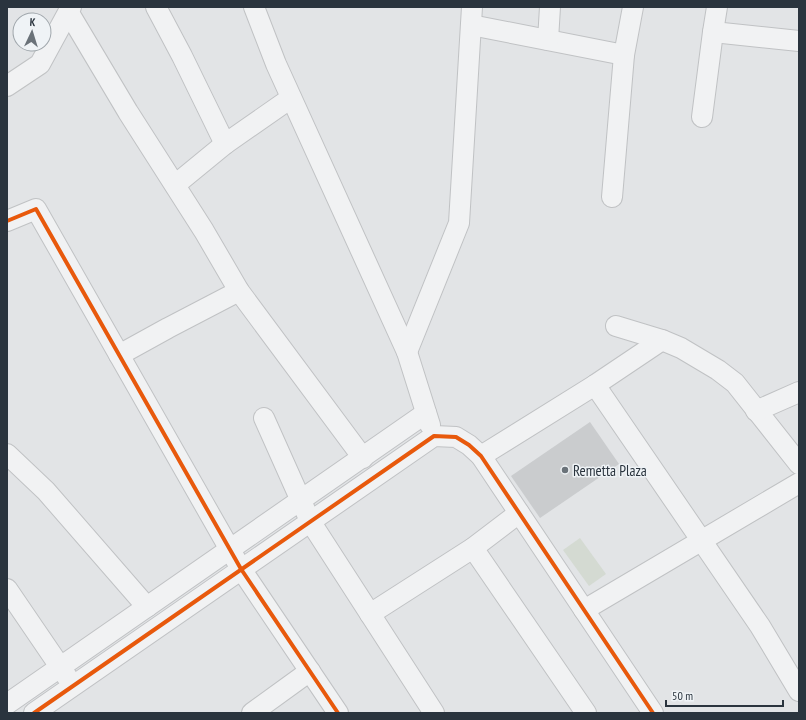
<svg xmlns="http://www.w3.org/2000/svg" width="806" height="720" font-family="'PT Sans Narrow',sans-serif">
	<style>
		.green { fill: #d4dad2 }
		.building { fill: #caccce }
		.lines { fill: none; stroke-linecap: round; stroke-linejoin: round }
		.minor-casing { stroke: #c0c2c4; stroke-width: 22 }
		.minor { stroke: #f1f2f3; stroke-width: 20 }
		.cycleway-casing { stroke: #eff3f6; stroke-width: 6 }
		.cycleway { stroke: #e8590c; stroke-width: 4 }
		.poi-dot { fill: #6a7279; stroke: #eff3f6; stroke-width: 1.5 }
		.labels { text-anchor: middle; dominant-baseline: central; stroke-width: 3; stroke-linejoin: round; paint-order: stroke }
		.poi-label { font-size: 15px; fill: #2a343e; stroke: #eff3f6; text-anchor: start }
	</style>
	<rect width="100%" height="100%" fill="#e2e4e6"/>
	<path class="green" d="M580,538L606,574L589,586L563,550Z"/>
	<path class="building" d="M590,422L619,464L540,518L511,476Z"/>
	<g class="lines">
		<defs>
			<g id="minor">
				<path d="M156,7L182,56L225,144"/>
				<path d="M254,7L276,64L407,352L430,425"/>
				<path d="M69,13L128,112L204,231L239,291L363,458"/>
				<path d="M471,25L624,55"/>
				<path d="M713,32L799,41"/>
				<path d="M548,40L550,7"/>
				<path d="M7,86L40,64L71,7"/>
				<path d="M702,117L713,32L717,7"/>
				<path d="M175,185L225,144L291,98"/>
				<path d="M612,197L624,55L633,7"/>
				<path d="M7,221L36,209L241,569L338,713"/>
				<path d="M616,326L662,340L681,348L718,370L735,383L799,464"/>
				<path d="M407,352L459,223L472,7"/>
				<path d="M119,355L168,328L239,291"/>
				<path d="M595,385L760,626L799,691"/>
				<path d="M756,411L799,392"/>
				<path d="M264,418L310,521L434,713"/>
				<path d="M7,454L46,491L147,607"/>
				<path d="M481,456L595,385L662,340"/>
				<path d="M473,548L586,713"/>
				<path d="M7,589L67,677"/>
				<path d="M584,610L799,483"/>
				<path d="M370,614L473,548L519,513"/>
				<path d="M7,704L426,413"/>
				<path d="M34,713L434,436L456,437L469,445L481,456L653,713"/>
				<path d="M252,713L310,671"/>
			</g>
		</defs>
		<use href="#minor" class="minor-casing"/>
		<use href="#minor" class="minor"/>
		<defs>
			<g id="cycleway">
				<path d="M7,221L36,209L241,569L338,713"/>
				<path d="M34,713L434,436L456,437L469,445L481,456L653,713"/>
			</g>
		</defs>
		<use href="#cycleway" class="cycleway-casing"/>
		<use href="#cycleway" class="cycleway"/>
	</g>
	<circle class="poi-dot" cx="565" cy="470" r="4"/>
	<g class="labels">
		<g class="poi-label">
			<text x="573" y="470">Remetta Plaza</text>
		</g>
	</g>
	<rect width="806" height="720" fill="none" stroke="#2a343e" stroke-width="16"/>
	<g transform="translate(32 32) rotate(4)"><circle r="19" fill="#eff3f6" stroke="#a0a7ac"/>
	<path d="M0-3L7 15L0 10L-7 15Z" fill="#6a7279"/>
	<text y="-6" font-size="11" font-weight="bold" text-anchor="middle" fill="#2a343e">K</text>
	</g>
	<path d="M666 700v6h117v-6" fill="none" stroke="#2a343e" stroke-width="2"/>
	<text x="672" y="700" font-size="12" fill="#2a343e" stroke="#eff3f6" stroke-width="3" paint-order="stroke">50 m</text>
</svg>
